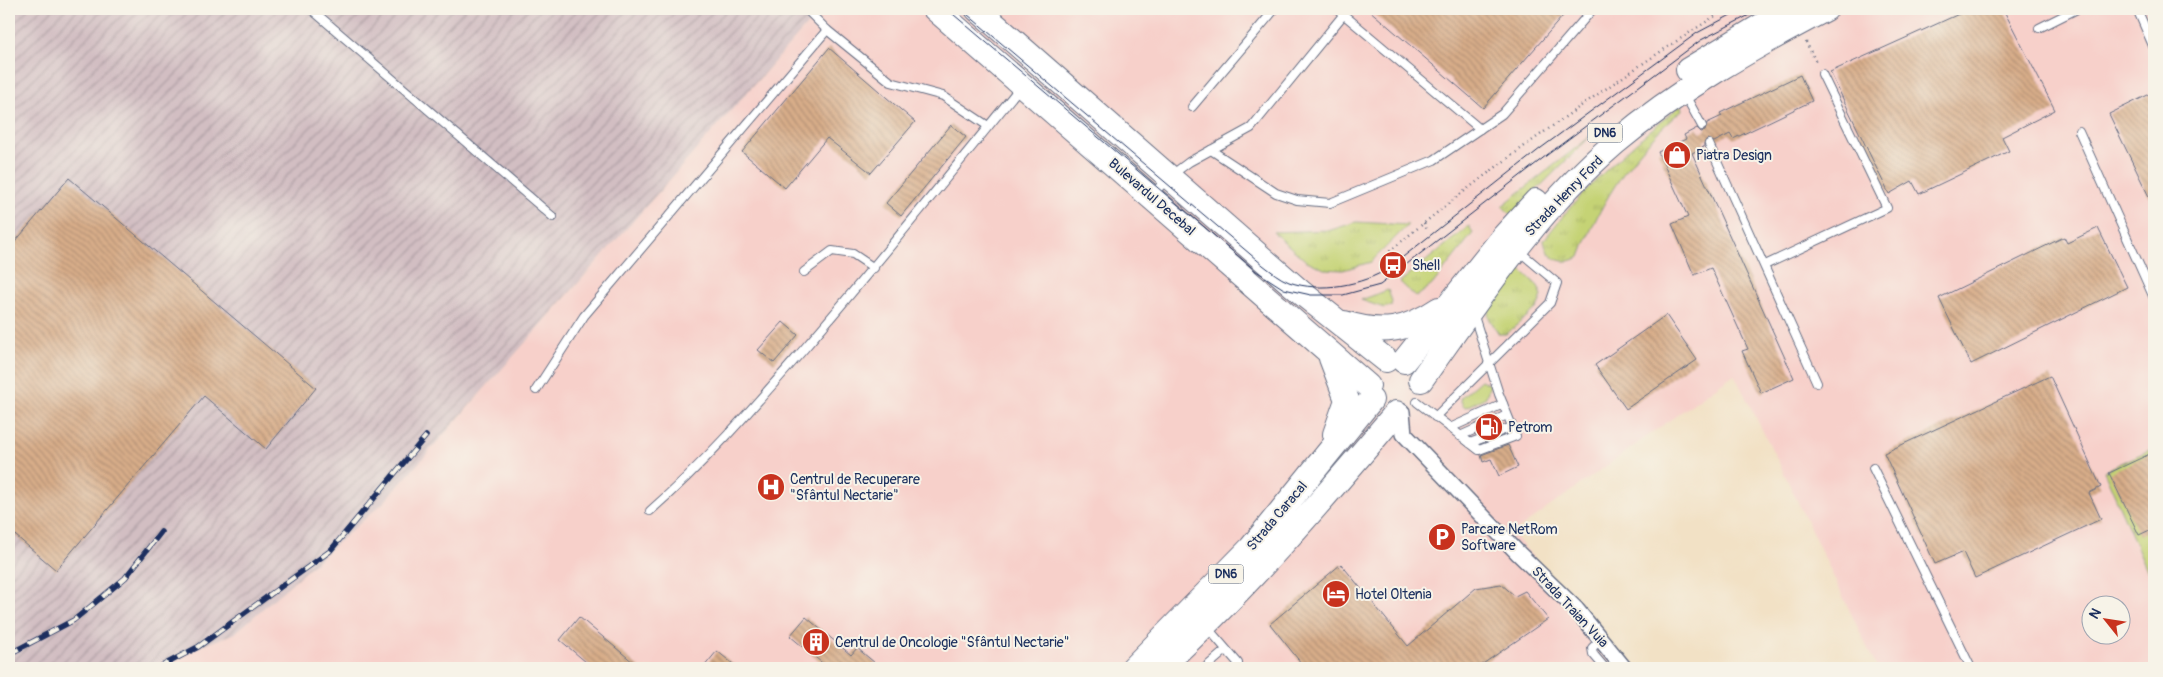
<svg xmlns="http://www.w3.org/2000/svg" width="2163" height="677" font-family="Pangolin,sans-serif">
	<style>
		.built { fill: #f7d0ca; fill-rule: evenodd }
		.industrial { fill: url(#industrial-furrows) }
		.grass { fill: url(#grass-tufts); stroke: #70816a }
		.green { fill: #c5d375; stroke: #70816a }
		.building { fill: url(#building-back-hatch) }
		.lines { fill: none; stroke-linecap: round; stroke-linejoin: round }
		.lane-casing { stroke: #666d82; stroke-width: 10 }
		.street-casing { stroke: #666d82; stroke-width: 18 }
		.primary-casing { stroke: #666d82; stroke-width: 26 }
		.path { stroke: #666d82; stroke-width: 2.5; stroke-dasharray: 1 4; stroke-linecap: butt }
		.lane { stroke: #fff; stroke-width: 8 }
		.street { stroke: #fff; stroke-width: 15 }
		.primary { stroke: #fff; stroke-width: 24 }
		.tram { stroke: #1b2f5e; stroke-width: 1 }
		.rail-casing { stroke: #1b2f5e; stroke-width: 5.5 }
		.rail { stroke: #f7f3e8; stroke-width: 4; stroke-dasharray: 11; stroke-linecap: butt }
		.labels { text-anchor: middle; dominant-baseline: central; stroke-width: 4; stroke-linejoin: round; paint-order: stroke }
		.shield { fill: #f7f3e8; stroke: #5d6a87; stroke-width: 1 }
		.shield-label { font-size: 12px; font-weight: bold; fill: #1b2f5e }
		.poi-label { font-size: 14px; fill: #1b2f5e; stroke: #f7f3e8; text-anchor: start }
		.street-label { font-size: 14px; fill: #1b2f5e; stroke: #f7f3e8 }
	</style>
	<defs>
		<pattern id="industrial-furrows" width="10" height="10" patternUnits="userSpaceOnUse" patternTransform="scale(1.25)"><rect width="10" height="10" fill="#d2bec2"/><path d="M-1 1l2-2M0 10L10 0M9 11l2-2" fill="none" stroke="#aa9ba1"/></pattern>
		<pattern id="grass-tufts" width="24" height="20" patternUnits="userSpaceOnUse" patternTransform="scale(1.25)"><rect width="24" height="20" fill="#c5d375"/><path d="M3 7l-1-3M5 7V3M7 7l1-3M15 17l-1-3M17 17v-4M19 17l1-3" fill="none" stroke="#a9b568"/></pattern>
		<pattern id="building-back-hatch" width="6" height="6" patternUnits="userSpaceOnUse" patternTransform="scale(1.25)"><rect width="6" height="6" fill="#d8ad89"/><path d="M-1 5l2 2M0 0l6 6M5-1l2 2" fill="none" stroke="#ae8d73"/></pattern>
	</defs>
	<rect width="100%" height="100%" fill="#f7f3e8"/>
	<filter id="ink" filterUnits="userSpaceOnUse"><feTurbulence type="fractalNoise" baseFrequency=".02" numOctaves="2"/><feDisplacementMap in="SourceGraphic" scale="10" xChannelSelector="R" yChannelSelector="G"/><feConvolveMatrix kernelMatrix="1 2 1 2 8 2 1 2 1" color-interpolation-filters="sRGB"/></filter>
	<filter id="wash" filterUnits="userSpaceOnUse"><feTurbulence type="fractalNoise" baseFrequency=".0096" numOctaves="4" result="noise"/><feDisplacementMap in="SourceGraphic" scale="20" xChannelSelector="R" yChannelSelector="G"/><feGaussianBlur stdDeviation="1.12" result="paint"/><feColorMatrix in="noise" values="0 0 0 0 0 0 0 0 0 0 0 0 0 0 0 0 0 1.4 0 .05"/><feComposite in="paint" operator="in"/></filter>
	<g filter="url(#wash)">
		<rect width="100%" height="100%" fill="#f2e1c5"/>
		<path class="built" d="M821,9H2154V668H1877L1785,475L1734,374L1513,533L1624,668H145L235,633L384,502ZM2090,604H2120V634H2090Z"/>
		<path class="industrial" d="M9,9H821L384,502L235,633L145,668H9Z"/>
		<g class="grass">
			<path d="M1681,105L1682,110C1636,148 1600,200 1580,257C1563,266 1547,260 1544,240C1584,187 1630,146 1681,105Z"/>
			<path d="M1591,136L1511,215L1502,206Z"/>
			<path d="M1356,222L1408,225L1371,262L1343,270L1324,269L1305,260L1273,232L1331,230Z"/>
			<path d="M1469,226L1473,233L1432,285L1416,297L1400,282Z"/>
			<path d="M1520,269L1538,286L1542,296L1537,308L1506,334H1499L1489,318L1488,311Z"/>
			<path d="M1388,290L1392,301L1391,306L1384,308L1361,300Z"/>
		</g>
		<g class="green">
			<path d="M1481,380L1490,385L1486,397L1466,407L1463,406L1460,398Z"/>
			<path d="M2154,448V586L2104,471Z"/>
		</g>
		<g id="blocks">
			<g class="building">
				<path d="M1368,9H1569L1483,108Z"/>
				<path d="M1970,9H2003L2055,110L2002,137L2009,151L1919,194L1912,181L1889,194L1830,72Z"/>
				<path d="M829,48L915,122L871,173L827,138L785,188L742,152Z"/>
				<path d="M1800,75L1812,101L1733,139L1730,134L1714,142L1707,139L1704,143V147L1692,153L1794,378L1761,393L1742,351L1748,349L1711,268L1694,275L1672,224L1688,217L1658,152L1686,139L1684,135L1697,128L1701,132L1705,131L1707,123L1722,116L1720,113Z"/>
				<path d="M2154,92V207L2109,114Z"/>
				<path d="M951,125L966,137L901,216L886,203Z"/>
				<path d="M69,178L316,388L266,449L204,396L56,570L9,530V249Z"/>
				<path d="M2098,228L2127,287L1971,364L1939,298L2064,237L2067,243Z"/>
				<path d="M1666,315L1697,360L1626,409L1595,365Z"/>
				<path d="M783,322L798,335L774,363L758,350Z"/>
				<path d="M2050,376L2101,487L2089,493L2101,519L1975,578L1963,552L1935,564L1884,453Z"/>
				<path d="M1508,445L1518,467L1499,476L1491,459L1483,462L1481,455Z"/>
				<path d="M2154,452V528L2139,535L2109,473Z"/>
				<path d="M1341,564L1408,646L1476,588L1501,584L1515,596L1525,591L1548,619L1477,668H1305L1270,624Z"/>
				<path d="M579,617L640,668H593L560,640Z"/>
				<path d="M806,617L851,655L857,648L881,668H828L790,636Z"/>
				<path d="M717,651L738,668H703Z"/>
			</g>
		</g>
	</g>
	<g filter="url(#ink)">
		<use href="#blocks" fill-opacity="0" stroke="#666d82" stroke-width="1"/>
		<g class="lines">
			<defs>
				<g id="lane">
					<path d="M311,9L553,217"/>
					<path d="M806,9L827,30L891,82L943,96L988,126"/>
					<path d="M1337,9L1480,129"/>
					<path d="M2137,9L2154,48"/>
					<path d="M2039,28L2077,9"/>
					<path d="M1685,95L1702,126"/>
					<path d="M1192,107L1275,9"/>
					<path d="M2079,131L2154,298"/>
					<path d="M1709,144L1817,383"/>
					<path d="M1211,150L1276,193L1297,200L1330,203L1434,160L1502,114L1593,9"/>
					<path d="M1153,194L1169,177L1189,162L1251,128L1344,14"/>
					<path d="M1765,265L1887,208L1822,74"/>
					<path d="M804,272L832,251L853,254L874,268"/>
					<path d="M536,390L584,316L827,30"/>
					<path d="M1417,402L1479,450L1516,436L1499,394L1473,313"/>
					<path d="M1435,417L1550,303L1557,283L1519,251"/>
					<path d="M1450,428L1503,404"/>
					<path d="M1460,436L1507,415"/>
					<path d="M1470,443L1512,427"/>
					<path d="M1873,468L1971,668"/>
					<path d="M650,511C707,461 755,405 804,349C878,263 950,174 1021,86"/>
					<path d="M1206,626L1238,663V668"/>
					<path d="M1601,639L1592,648L1593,654L1605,668"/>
					<path d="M1205,668L1226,650"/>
				</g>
				<path id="street" d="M1402,412L1404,434L1518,553L1576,609L1624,668"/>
				<g id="primary">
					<path d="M935,9L1368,386"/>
					<path d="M977,9L1303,294L1386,360"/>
					<path d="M1688,70L1789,9"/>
					<path d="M1344,323C1382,335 1406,331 1439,309"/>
					<path d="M1331,358L1347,400L1335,434"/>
					<path d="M1404,361L1504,236L1536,201"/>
					<path d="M1421,380C1480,297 1537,210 1615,143C1679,89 1752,48 1826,9"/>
					<path d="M1133,668L1251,548L1371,400"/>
					<path d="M1160,668C1245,590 1321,502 1396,413"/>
				</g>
			</defs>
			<use href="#lane" class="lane-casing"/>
			<use href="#street" class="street-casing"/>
			<use href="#primary" class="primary-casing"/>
			<g class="path">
				<path d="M1806,42L1817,64"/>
				<path d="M1424,223L1427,230"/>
				<path d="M1395,279L1387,262L1390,251C1495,163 1611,83 1726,9"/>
			</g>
			<use href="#lane" class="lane"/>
			<use href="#street" class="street"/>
			<use href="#primary" class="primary"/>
			<g class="tram">
				<path d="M947,9L1256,271L1284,289L1311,295H1343L1380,285L1547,155L1701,40L1761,9"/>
				<path d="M961,9L1263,265C1271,271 1279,278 1289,282C1320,293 1363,285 1389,268L1541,148L1697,33L1742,9"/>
			</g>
			<defs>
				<g id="rail">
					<path d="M9,654L74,620L125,578L161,532"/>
					<path d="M158,668L198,647L330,551L426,436"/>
				</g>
			</defs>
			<use href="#rail" class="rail-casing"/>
			<use href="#rail" class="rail"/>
		</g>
	</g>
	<defs>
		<symbol id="shop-disc" viewBox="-11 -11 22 22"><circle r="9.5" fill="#c8321e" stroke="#f7f3e8"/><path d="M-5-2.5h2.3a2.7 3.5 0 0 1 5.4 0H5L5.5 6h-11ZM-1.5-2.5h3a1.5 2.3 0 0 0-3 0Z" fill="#fff"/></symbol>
		<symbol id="bus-disc" viewBox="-11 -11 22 22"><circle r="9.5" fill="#c8321e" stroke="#f7f3e8"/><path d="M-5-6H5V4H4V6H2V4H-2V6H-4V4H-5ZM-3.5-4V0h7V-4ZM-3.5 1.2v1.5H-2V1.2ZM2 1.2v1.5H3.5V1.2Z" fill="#fff"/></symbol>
		<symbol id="fuel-disc" viewBox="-11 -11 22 22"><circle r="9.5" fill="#c8321e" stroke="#f7f3e8"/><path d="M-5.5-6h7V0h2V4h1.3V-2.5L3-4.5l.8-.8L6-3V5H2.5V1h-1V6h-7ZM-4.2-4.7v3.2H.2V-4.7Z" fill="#fff"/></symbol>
		<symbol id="hospital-disc" viewBox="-11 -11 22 22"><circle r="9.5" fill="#c8321e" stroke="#f7f3e8"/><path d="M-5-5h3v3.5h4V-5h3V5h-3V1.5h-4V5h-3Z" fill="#fff"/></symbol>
		<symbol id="parking-disc" viewBox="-11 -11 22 22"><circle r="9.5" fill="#c8321e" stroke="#f7f3e8"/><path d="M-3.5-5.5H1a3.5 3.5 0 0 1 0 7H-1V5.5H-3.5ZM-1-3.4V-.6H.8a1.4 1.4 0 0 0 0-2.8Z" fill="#fff"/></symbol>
		<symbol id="hotel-disc" viewBox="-11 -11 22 22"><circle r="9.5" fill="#c8321e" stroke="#f7f3e8"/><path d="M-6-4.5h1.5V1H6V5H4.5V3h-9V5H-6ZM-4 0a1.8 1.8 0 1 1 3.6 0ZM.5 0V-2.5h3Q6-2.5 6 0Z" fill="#fff"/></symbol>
		<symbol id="building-disc" viewBox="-11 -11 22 22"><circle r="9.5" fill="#c8321e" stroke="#f7f3e8"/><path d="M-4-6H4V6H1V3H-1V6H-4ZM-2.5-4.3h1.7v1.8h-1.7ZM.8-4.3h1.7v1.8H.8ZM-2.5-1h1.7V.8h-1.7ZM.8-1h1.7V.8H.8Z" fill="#fff"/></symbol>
	</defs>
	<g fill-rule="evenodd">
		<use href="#shop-disc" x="1661" y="139" width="32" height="32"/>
		<use href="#bus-disc" x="1377" y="249" width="32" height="32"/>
		<use href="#fuel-disc" x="1473" y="411" width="32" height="32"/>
		<use href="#hospital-disc" x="755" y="471" width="32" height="32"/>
		<use href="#parking-disc" x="1426" y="521" width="32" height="32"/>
		<use href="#hotel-disc" x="1320" y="578" width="32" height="32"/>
		<use href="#building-disc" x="800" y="626" width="32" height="32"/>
	</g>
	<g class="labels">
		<g class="shield">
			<rect x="1587.5" y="123.5" width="35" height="19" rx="4"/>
			<rect x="1208.5" y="564.5" width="35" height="19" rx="4"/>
		</g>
		<g class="shield-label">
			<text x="1605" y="133">DN6</text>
			<text x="1226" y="574">DN6</text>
		</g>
		<g class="poi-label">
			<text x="1696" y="155">Piatra Design</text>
			<text x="1412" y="265">Shell</text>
			<text x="1508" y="427">Petrom</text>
			<text x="790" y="479">Centrul de Recuperare<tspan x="790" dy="16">"Sfântul Nectarie"</tspan></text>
			<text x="1461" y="529">Parcare NetRom<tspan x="1461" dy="16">Software</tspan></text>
			<text x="1355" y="594">Hotel Oltenia</text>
			<text x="835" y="642">Centrul de Oncologie "Sfântul Nectarie"</text>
		</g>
		<g class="street-label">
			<text transform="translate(1564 196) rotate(-46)">Strada Henry Ford</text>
			<text transform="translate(1152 197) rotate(41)">Bulevardul Decebal</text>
			<text transform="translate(1277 516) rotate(-50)">Strada Caracal</text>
			<text transform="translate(1570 607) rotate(47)">Strada Traian Vuia</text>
		</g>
	</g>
	<rect width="2163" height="677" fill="none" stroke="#f7f3e8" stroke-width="30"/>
	<g transform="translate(2106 620) rotate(300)"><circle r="24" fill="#f7f3e8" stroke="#9fa5b1"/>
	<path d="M0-4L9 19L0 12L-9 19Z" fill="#c8321e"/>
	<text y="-8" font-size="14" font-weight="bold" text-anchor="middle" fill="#1b2f5e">N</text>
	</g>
</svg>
